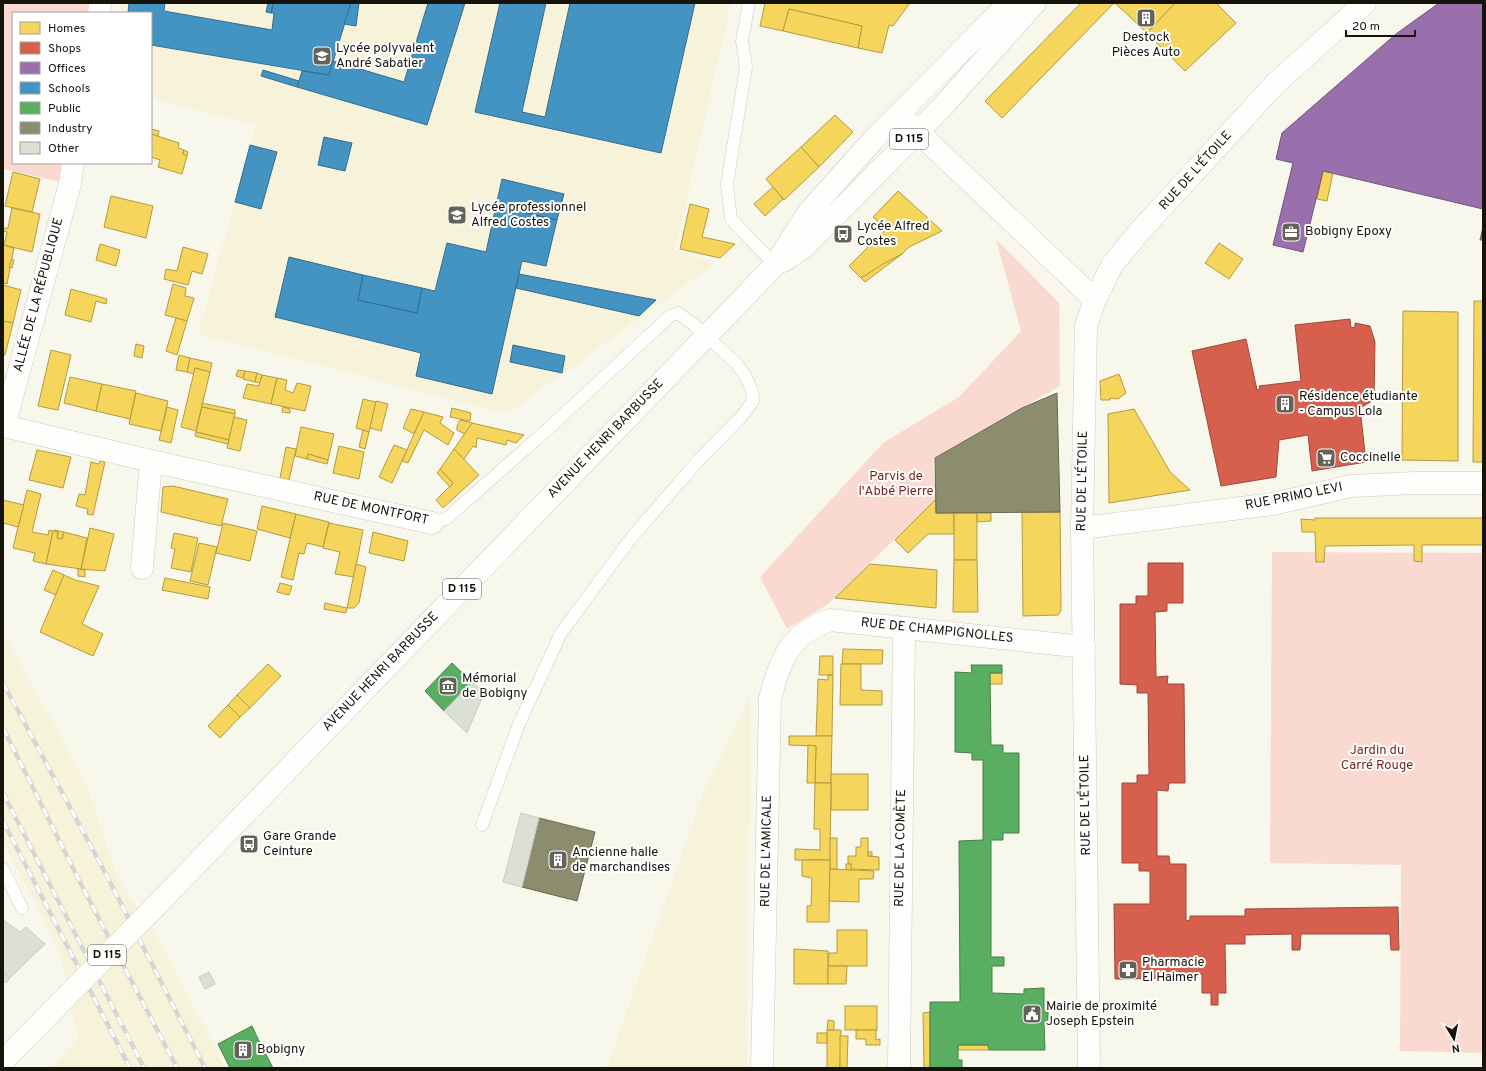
<svg xmlns="http://www.w3.org/2000/svg" width="1486" height="1071" font-family="Overpass,sans-serif">
	<style>
		.built { fill: #f7f3db }
		.green { fill: #fadad0 }
		.homes { fill: #f6d55c; stroke: #b29b43 }
		.shops { fill: #d6604d; stroke: #9c4939 }
		.offices { fill: #9970ab; stroke: #71547b }
		.schools { fill: #4393c3; stroke: #356d8c }
		.public { fill: #5aae61; stroke: #458047 }
		.industry { fill: #8c8c6e; stroke: #686850 }
		.building { fill: #dcdfd4; stroke: #c9ccc2 }
		.lines { fill: none; stroke-linecap: round; stroke-linejoin: round }
		.service-casing { stroke: #cdcbc1; stroke-width: 13 }
		.minor-casing { stroke: #cdcbc1; stroke-width: 23 }
		.primary-casing { stroke: #cdcbc1; stroke-width: 23 }
		.service { stroke: #fefefc; stroke-width: 12 }
		.minor { stroke: #fefefc; stroke-width: 22 }
		.primary { stroke: #fefefc; stroke-width: 22 }
		.rail-casing { stroke: #d5d5d2; stroke-width: 4.5 }
		.rail { stroke: #fff; stroke-width: 3; stroke-dasharray: 9; stroke-linecap: butt }
		.primary-bridge-casing { stroke: #cdcbc1; stroke-width: 23; stroke-linecap: butt }
		.primary-bridge { stroke: #fefefc; stroke-width: 22 }
		.labels { text-anchor: middle; dominant-baseline: central; stroke-width: 4; stroke-linejoin: round; paint-order: stroke }
		.shield { fill: #fff; stroke: #5b5a54; stroke-width: 1 }
		.shield-label { font-size: 12px; font-weight: bold; fill: #15130a }
		.poi-label { font-size: 13px; fill: #15130a; stroke: #fff; text-anchor: start }
		.street-label { font-size: 13px; fill: #15130a; stroke: #fff }
		.park-label { font-size: 13px; fill: #781d14; stroke: #fff }
	</style>
	<rect width="100%" height="100%" fill="#f8f7eb"/>
	<g class="built">
		<path d="M122,3H731L675,250L715,264L507,414L198,334L256,125L151,98V13H120Z"/>
		<path d="M3,633L86,783L117,876L165,949L225,1068H50L78,1038L59,949L3,841Z"/>
		<path d="M750,696L747,1068H607L703,793Z"/>
	</g>
	<g class="green">
		<path d="M3,3H97L95,13H13V163H73L70,184L3,169Z"/>
		<path d="M996,239L1059,303L1060,386L933,459L936,499L828,604L787,629L760,577L883,443L959,397L1021,331Z"/>
		<path d="M1272,552L1483,553V1053L1400,1051L1401,865L1270,863Z"/>
	</g>
	<g class="homes">
		<path d="M765,3H910L893,26L889,25L882,53L858,48L862,26L789,9L783,31L760,26Z"/>
		<path d="M1081,3H1114L1002,118L985,101Z"/>
		<path d="M1115,3H1175L1147,33Z"/>
		<path d="M1175,3H1216L1236,23L1185,71L1147,33Z"/>
		<path d="M789,9L862,26L858,48L783,31Z"/>
		<path d="M835,115L853,132L819,167L801,147Z"/>
		<path d="M151,129L159,131L158,136L151,134Z"/>
		<path d="M151,134L179,143L178,148L184,150L183,154L187,156L182,174L158,167L160,160L151,157Z"/>
		<path d="M801,147L819,167L784,200L766,179Z"/>
		<path d="M184,150L188,152L187,156L183,154Z"/>
		<path d="M1323,171L1333,173L1327,201L1317,199Z"/>
		<path d="M13,172L40,179L32,212L5,206Z"/>
		<path d="M773,187L783,199L765,216L754,204Z"/>
		<path d="M898,191L942,231L909,247L902,254L861,278L849,266L886,229L873,217Z"/>
		<path d="M111,196L153,206L146,238L104,227Z"/>
		<path d="M690,204L709,209L702,237L735,244L720,258L680,249Z"/>
		<path d="M12,208L40,214L32,252L4,245L7,232L3,231L4,228H8Z"/>
		<path d="M1219,243L1243,259L1229,279L1205,263Z"/>
		<path d="M100,244L120,250L116,266L96,260Z"/>
		<path d="M3,245L14,248L7,284L3,283Z"/>
		<path d="M183,247L208,254L202,274L192,271L188,285L164,279L166,269L177,271Z"/>
		<path d="M902,254L865,282L861,278L883,264Z"/>
		<path d="M11,260H14L12,268L9,267Z"/>
		<path d="M173,284L186,288L185,296L194,298L187,321L165,315Z"/>
		<path d="M3,285L21,290L13,323L3,321Z"/>
		<path d="M71,289L107,299L106,304L96,301L91,322L65,315Z"/>
		<path d="M1474,301H1483V462H1473Z"/>
		<path d="M1403,311L1458,312V461L1402,460Z"/>
		<path d="M176,318L187,321L177,355L166,351Z"/>
		<path d="M3,321L13,323L5,355H3Z"/>
		<path d="M136,344L144,346L142,358L134,356Z"/>
		<path d="M51,350L71,355L58,410L38,406Z"/>
		<path d="M179,355L190,358L187,372L176,370Z"/>
		<path d="M190,358L212,363L210,372L195,368L194,374L187,372Z"/>
		<path d="M195,368L210,372L196,431L181,427Z"/>
		<path d="M238,370L245,371L243,378L236,376Z"/>
		<path d="M245,371L257,373L255,382L243,379Z"/>
		<path d="M257,373L262,375L260,383L255,382Z"/>
		<path d="M1119,374L1126,393L1118,399L1110,398V400H1101L1100,381Z"/>
		<path d="M262,375L277,378L271,404L243,398L247,384L259,386Z"/>
		<path d="M70,377L102,384L96,411L64,403Z"/>
		<path d="M277,378L287,380L285,390L293,393L297,383L311,386L305,411L271,404Z"/>
		<path d="M102,384L136,391L130,419L96,411Z"/>
		<path d="M136,393L168,401L161,431L129,424Z"/>
		<path d="M363,399L376,402L369,432L356,428Z"/>
		<path d="M376,401L388,404L381,431L370,428Z"/>
		<path d="M202,403L235,410V414L202,407Z"/>
		<path d="M167,407L178,410L171,443L159,440Z"/>
		<path d="M202,407L235,414L229,440L196,432Z"/>
		<path d="M283,407L290,409V413L282,412Z"/>
		<path d="M452,408L471,413L470,421L450,417Z"/>
		<path d="M411,409L424,412L414,434L403,428Z"/>
		<path d="M1134,409L1170,472L1190,490L1109,503L1108,414Z"/>
		<path d="M424,412L443,417L440,423L454,433L448,445L424,430L408,463L402,461Z"/>
		<path d="M234,417L247,420L240,451L227,448Z"/>
		<path d="M460,420L472,423L465,434L457,430V426Z"/>
		<path d="M472,423L524,435L516,443L507,440L506,445L477,438L476,448L473,446L464,459L454,449Z"/>
		<path d="M301,427L334,434L328,460L308,454L307,459L295,456Z"/>
		<path d="M363,430L369,432L365,449L359,447Z"/>
		<path d="M196,432L229,440L228,444L195,436Z"/>
		<path d="M394,445L407,450L392,483L379,477Z"/>
		<path d="M339,446L364,452L359,479L333,473Z"/>
		<path d="M286,447L296,449L289,480L280,478Z"/>
		<path d="M454,449L479,475L443,508L436,500L453,483L440,469Z"/>
		<path d="M37,450L71,457L63,488L29,480Z"/>
		<path d="M308,454L328,460L327,464L307,459Z"/>
		<path d="M100,461L105,462L93,515L87,514L88,509L76,506L79,494L85,495L91,462L99,464Z"/>
		<path d="M440,469L453,483L450,487L437,473Z"/>
		<path d="M173,486L228,499L221,526L161,512L163,487Z"/>
		<path d="M27,490L41,494L32,532L48,535L49,530L53,531L46,564L33,561L35,553L13,548Z"/>
		<path d="M936,499V513H954V534H928L908,553L895,540Z"/>
		<path d="M3,500L24,505L18,527L3,523Z"/>
		<path d="M262,506L296,514L290,538L257,529Z"/>
		<path d="M1022,512H1060L1061,610L1058,615L1023,616Z"/>
		<rect x="954" y="513" width="23" height="47"/>
		<path d="M977,513H991V521L977,522Z"/>
		<path d="M296,514L329,522L323,547L307,543L304,554L299,553L293,580L281,577Z"/>
		<path d="M1315,518H1483V545H1422V562L1414,561V545L1325,546L1324,562H1316L1315,532H1302L1301,519L1315,520Z"/>
		<path d="M223,523L257,531L250,561L216,553Z"/>
		<path d="M329,523L363,530L354,577L335,574L340,552L323,548Z"/>
		<path d="M90,528L114,534L105,571L81,569Z"/>
		<path d="M54,530L64,532L62,539L57,538L58,532Z"/>
		<path d="M53,531L58,532L57,538L62,539L64,532L87,538L81,569L46,564Z"/>
		<path d="M373,532L408,541L404,561L369,553Z"/>
		<path d="M174,533L198,538L191,572L171,568L175,549L171,548Z"/>
		<path d="M199,543L217,547L208,585L190,581Z"/>
		<path d="M954,560H977L978,612H953Z"/>
		<path d="M356,564L366,567L359,603L354,608H347Z"/>
		<path d="M870,564L937,570L936,608L835,598Z"/>
		<path d="M78,569L85,570V577L78,576Z"/>
		<path d="M53,570L64,575L56,595L44,590Z"/>
		<path d="M64,575L75,580L99,586L82,624L103,634L93,656L40,632Z"/>
		<path d="M165,578L210,587L208,599L162,590Z"/>
		<path d="M280,583L292,586L289,595L277,592Z"/>
		<path d="M325,603L347,608L346,613L324,609Z"/>
		<path d="M843,649L883,650L882,664H842Z"/>
		<path d="M820,656H833V675H819Z"/>
		<path d="M268,664L281,676L250,708L237,695Z"/>
		<path d="M841,664H861V690L882,691V705H840Z"/>
		<rect x="990" y="673" width="12" height="11"/>
		<path d="M828,675H833L832,736H816L818,679L828,680Z"/>
		<path d="M237,695L250,708L240,717L228,705Z"/>
		<path d="M228,705L240,717L220,738L208,726Z"/>
		<path d="M789,736H832L831,783H815L816,746L789,745Z"/>
		<path d="M808,745L816,746L815,783H807Z"/>
		<rect x="831" y="774" width="37" height="36"/>
		<path d="M815,783H831L830,860H795V849L820,850V829H814Z"/>
		<rect x="830" y="838" width="7" height="31"/>
		<path d="M861,838H868V856L879,857V870L851,869V864H848V856H856V847H861Z"/>
		<rect x="868" y="852" width="4" height="4"/>
		<path d="M802,860H830L829,922H807V906H811L812,878L802,876Z"/>
		<rect x="846" y="864" width="5" height="6"/>
		<path d="M830,869L874,871L873,879H859V902L829,901Z"/>
		<path d="M837,930H867V966H828L829,953H837Z"/>
		<path d="M794,949L828,951V984H794Z"/>
		<path d="M828,966H847L846,984H828Z"/>
		<rect x="845" y="1006" width="32" height="24"/>
		<path d="M930,1012V1068H924L923,1013Z"/>
		<path d="M828,1020L834,1021V1030H827Z"/>
		<path d="M827,1030H841L840,1068H827Z"/>
		<path d="M856,1030H876V1040L880,1039V1045H866V1039H856Z"/>
		<rect x="817" y="1033" width="10" height="10"/>
		<path d="M840,1036H848L847,1068H840Z"/>
		<path d="M958,1045H988L989,1050H958Z"/>
	</g>
	<g class="shops">
		<path d="M1350,319L1351,328L1355,327V323L1370,326L1375,342L1374,400L1360,408L1366,462L1312,471L1308,435L1279,440L1276,477L1221,486L1192,351L1246,339L1257,390L1260,389L1259,386L1301,381L1295,325Z"/>
		<path d="M1148,563H1183V603H1167V611L1155,612L1156,677L1168,676L1167,684H1184L1185,783H1169L1168,791L1157,790V856H1169L1170,864H1186V921L1190,920V916H1245V909L1398,907L1399,950H1391L1390,934H1301L1300,950H1292V934L1245,935V944H1225L1226,993H1218V1005H1211V993H1202V974H1198L1197,978L1115,979L1114,904H1150V871H1139V863H1122V783H1137V775H1149L1148,693H1137V685L1120,684V604H1136V596H1148Z"/>
	</g>
	<g class="offices">
		<path d="M1439,3H1483V209L1323,171L1303,252L1273,245L1293,163L1276,159L1282,133L1396,34Z"/>
		<path d="M1483,227V240H1480Z"/>
	</g>
	<g class="schools">
		<path d="M129,3H165L164,11L272,30L274,13H271L273,3H351L329,75L151,45V13H128Z"/>
		<path d="M268,3H273L271,13L266,12Z"/>
		<path d="M351,3H359L356,26L344,24Z"/>
		<path d="M428,3H465L427,125L297,87L302,71L329,75L333,61L404,82Z"/>
		<path d="M500,3H546L522,112L545,117L570,3H695L661,153L475,112Z"/>
		<path d="M263,70L299,81L297,87L261,76Z"/>
		<path d="M324,137L352,143L345,171L318,165Z"/>
		<path d="M250,145L277,152L261,209L235,202Z"/>
		<path d="M502,179L564,194L557,220L496,206Z"/>
		<path d="M496,206L557,220L546,266L522,261L492,394L416,376L421,353L275,317L289,257L363,275L358,300L417,313L422,288L435,291L447,243L486,252Z"/>
		<path d="M519,274L656,300L639,316L516,288Z"/>
		<path d="M363,275L422,288L417,313L358,300Z"/>
		<path d="M513,345L565,356L562,373L510,362Z"/>
	</g>
	<g class="public">
		<path d="M452,663L472,682L444,711L425,691Z"/>
		<path d="M971,665H1002V673H990L991,745H1003V753H1019V833H1003V840H991V957H1004V966H992V993L1024,994V989L1044,988V1012H1048V1023H1044L1045,1050H989L988,1045H958V1060H962V1068H930V1002H960L959,841L983,840V760H972V753L955,752V672L972,673Z"/>
		<path d="M252,1026L258,1039L273,1068H230L218,1044Z"/>
	</g>
	<g class="industry">
		<path d="M1057,393L1060,512L936,513L935,458L1022,408Z"/>
		<path d="M539,818L595,832L577,901L522,887Z"/>
	</g>
	<g class="building">
		<path d="M472,682L484,693L467,733L444,711Z"/>
		<path d="M521,813L539,818L522,887L503,882Z"/>
		<path d="M3,920L20,932L26,927L45,944L10,978L3,972Z"/>
		<path d="M3,972L10,978L6,983L3,980Z"/>
		<path d="M209,972L215,984L205,989L199,977Z"/>
	</g>
	<g class="lines">
		<defs>
			<g id="service">
				<path d="M749,3L742,41L746,67L727,184L731,219L775,265"/>
				<path d="M432,523L446,519L549,428L670,316L678,313L693,324L736,363L746,377L752,391L753,401L741,417L698,461L632,537L561,633L519,724L482,825"/>
				<path d="M3,869L22,908"/>
			</g>
			<g id="minor">
				<path d="M99,13L100,3"/>
				<path d="M899,114L1095,300"/>
				<path d="M73,163L70,184L4,426L151,461L432,523"/>
				<path d="M1082,528L1273,504L1351,486L1415,483H1483"/>
				<path d="M142,568L151,461"/>
				<path d="M762,1068L770,699C780,659 790,634 830,620L1084,647"/>
				<path d="M899,1068L904,629"/>
				<path d="M1089,1068L1082,528L1086,326L1095,300L1112,265L1140,231L1276,83L1365,3"/>
			</g>
			<g id="primary">
				<path d="M783,261L803,248L944,105L1035,3"/>
				<path d="M149,913L775,265L808,213L874,139L1009,3"/>
				<path d="M3,1061L66,997"/>
			</g>
		</defs>
		<use href="#service" class="service-casing"/>
		<use href="#minor" class="minor-casing"/>
		<use href="#primary" class="primary-casing"/>
		<use href="#service" class="service"/>
		<use href="#minor" class="minor"/>
		<use href="#primary" class="primary"/>
		<defs>
			<g id="rail">
				<path d="M3,683L107,876L205,1068"/>
				<path d="M3,728L82,886L177,1068"/>
				<path d="M3,793L144,1068"/>
				<path d="M3,821L130,1068"/>
			</g>
		</defs>
		<use href="#rail" class="rail-casing"/>
		<use href="#rail" class="rail"/>
		<defs>
			<path id="primary-bridge" d="M66,997L149,913"/>
		</defs>
		<use href="#primary-bridge" class="primary-bridge-casing"/>
		<use href="#primary-bridge" class="primary-bridge"/>
	</g>
	<defs>
		<symbol id="building-square" viewBox="-11 -11 22 22"><rect x="-9" y="-9" width="18" height="18" rx="4" fill="#646359" stroke="#fff"/><path d="M-4-6H4V6H1V3H-1V6H-4ZM-2.5-4.3h1.7v1.8h-1.7ZM.8-4.3h1.7v1.8H.8ZM-2.5-1h1.7V.8h-1.7ZM.8-1h1.7V.8H.8Z" fill="#fff"/></symbol>
		<symbol id="school-square" viewBox="-11 -11 22 22"><rect x="-9" y="-9" width="18" height="18" rx="4" fill="#646359" stroke="#fff"/><path d="M0-5L7-2L0 1L-7-2ZM-4 1L0 2.5L4 1V4Q0 6-4 4Z" fill="#fff"/></symbol>
		<symbol id="office-square" viewBox="-11 -11 22 22"><rect x="-9" y="-9" width="18" height="18" rx="4" fill="#646359" stroke="#fff"/><path d="M-6-3h4V-5.5h4V-3h4V5H-6ZM-1-4.5V-3h2v-1.5ZM-6 0V1H6V0Z" fill="#fff"/></symbol>
		<symbol id="bus-square" viewBox="-11 -11 22 22"><rect x="-9" y="-9" width="18" height="18" rx="4" fill="#646359" stroke="#fff"/><path d="M-5-6H5V4H4V6H2V4H-2V6H-4V4H-5ZM-3.5-4V0h7V-4ZM-3.5 1.2v1.5H-2V1.2ZM2 1.2v1.5H3.5V1.2Z" fill="#fff"/></symbol>
		<symbol id="supermarket-square" viewBox="-11 -11 22 22"><rect x="-9" y="-9" width="18" height="18" rx="4" fill="#646359" stroke="#fff"/><path d="M-6-5.5h2.5l.6 2H6L4.5 2H-2.5L-4.4-4H-6ZM-1.5 3.2a1.3 1.3 0 1 0 .1 0ZM3 3.2a1.3 1.3 0 1 0 .1 0Z" fill="#fff"/></symbol>
		<symbol id="museum-square" viewBox="-11 -11 22 22"><rect x="-9" y="-9" width="18" height="18" rx="4" fill="#646359" stroke="#fff"/><path d="M0-6L6-3V-2H-6V-3ZM-5-1h2V3h-2ZM-1-1h2V3h-2ZM3-1h2V3H3ZM-6 4H6V6H-6Z" fill="#fff"/></symbol>
		<symbol id="pharmacy-square" viewBox="-11 -11 22 22"><rect x="-9" y="-9" width="18" height="18" rx="4" fill="#646359" stroke="#fff"/><path d="M-2-6h4v4h4v4h-4v4h-4v-4h-4v-4h4Z" fill="#fff"/></symbol>
		<symbol id="civic-square" viewBox="-11 -11 22 22"><rect x="-9" y="-9" width="18" height="18" rx="4" fill="#646359" stroke="#fff"/><path d="M-.6-6.5H3V-4.5H.6V-3L4-1V1h2V6H-6V1h2V-1L-.6-3ZM-1.2 2.5V6h2.4V2.5Z" fill="#fff"/></symbol>
	</defs>
	<g fill-rule="evenodd">
		<use href="#building-square" x="1135" y="7" width="22" height="22"/>
		<use href="#school-square" x="311" y="45" width="22" height="22"/>
		<use href="#school-square" x="446" y="204" width="22" height="22"/>
		<use href="#office-square" x="1280" y="221" width="22" height="22"/>
		<use href="#bus-square" x="832" y="223" width="22" height="22"/>
		<use href="#building-square" x="1274" y="393" width="22" height="22"/>
		<use href="#supermarket-square" x="1315" y="447" width="22" height="22"/>
		<use href="#museum-square" x="437" y="675" width="22" height="22"/>
		<use href="#bus-square" x="238" y="833" width="22" height="22"/>
		<use href="#building-square" x="547" y="849" width="22" height="22"/>
		<use href="#pharmacy-square" x="1117" y="959" width="22" height="22"/>
		<use href="#civic-square" x="1021" y="1003" width="22" height="22"/>
		<use href="#building-square" x="232" y="1039" width="22" height="22"/>
	</g>
	<g class="labels">
		<g class="shield">
			<rect x="890" y="129" width="38" height="20" rx="3"/>
			<rect x="443" y="579" width="38" height="20" rx="3"/>
			<rect x="88" y="945" width="38" height="20" rx="3"/>
		</g>
		<g class="shield-label">
			<text x="909" y="139">D 115</text>
			<text x="462" y="589">D 115</text>
			<text x="107" y="955">D 115</text>
		</g>
		<g class="poi-label">
			<text x="1146" y="38" text-anchor="middle">Destock<tspan x="1146" dy="15">Pièces Auto</tspan></text>
			<text x="336" y="49">Lycée polyvalent<tspan x="336" dy="15">André Sabatier</tspan></text>
			<text x="471" y="208">Lycée professionnel<tspan x="471" dy="15">Alfred Costes</tspan></text>
			<text x="857" y="227">Lycée Alfred<tspan x="857" dy="15">Costes</tspan></text>
			<text x="1305" y="232">Bobigny Epoxy</text>
			<text x="1299" y="397">Résidence étudiante<tspan x="1299" dy="15">- Campus Lola</tspan></text>
			<text x="1340" y="458">Coccinelle</text>
			<text x="462" y="679">Mémorial<tspan x="462" dy="15">de Bobigny</tspan></text>
			<text x="263" y="837">Gare Grande<tspan x="263" dy="15">Ceinture</tspan></text>
			<text x="572" y="853">Ancienne halle<tspan x="572" dy="15">de marchandises</tspan></text>
			<text x="1142" y="963">Pharmacie<tspan x="1142" dy="15">El Haimer</tspan></text>
			<text x="1046" y="1007">Mairie de proximité<tspan x="1046" dy="15">Joseph Epstein</tspan></text>
			<text x="257" y="1050">Bobigny</text>
		</g>
		<g class="street-label">
			<text transform="translate(1196 171) rotate(-48)">RUE DE L'ÉTOILE</text>
			<text transform="translate(39 295) rotate(-75)">ALLÉE DE LA RÉPUBLIQUE</text>
			<text transform="translate(606 439) rotate(-46)">AVENUE HENRI BARBUSSE</text>
			<text transform="translate(1083 481) rotate(-89)">RUE DE L'ÉTOILE</text>
			<text transform="translate(1294 497) rotate(-11)">RUE PRIMO LEVI</text>
			<text transform="translate(371 509) rotate(12)">RUE DE MONTFORT</text>
			<text transform="translate(937 631) rotate(6)">RUE DE CHAMPIGNOLLES</text>
			<text transform="translate(381 672) rotate(-46)">AVENUE HENRI BARBUSSE</text>
			<text transform="translate(1086 805) rotate(-91)">RUE DE L'ÉTOILE</text>
			<text transform="translate(901 848) rotate(-89)">RUE DE LA COMÈTE</text>
			<text transform="translate(767 851) rotate(-89)">RUE DE L'AMICALE</text>
		</g>
		<g class="park-label">
			<text x="896" y="477">Parvis de<tspan x="896" dy="15">l'Abbé Pierre</tspan></text>
			<text x="1377" y="751">Jardin du<tspan x="1377" dy="15">Carré Rouge</tspan></text>
		</g>
	</g>
	<rect width="1486" height="1071" fill="none" stroke="#15130a" stroke-width="8"/>
	<rect x="12" y="12" width="140" height="152" fill="#ffffff" stroke="#a1a19d"/>
	<rect x="20" y="22" width="20" height="12" fill="#f6d55c" stroke="#a1a19d"/>
	<text x="48" y="32" font-size="12" fill="#15130a">Homes</text>
	<rect x="20" y="42" width="20" height="12" fill="#d6604d" stroke="#a1a19d"/>
	<text x="48" y="52" font-size="12" fill="#15130a">Shops</text>
	<rect x="20" y="62" width="20" height="12" fill="#9970ab" stroke="#a1a19d"/>
	<text x="48" y="72" font-size="12" fill="#15130a">Offices</text>
	<rect x="20" y="82" width="20" height="12" fill="#4393c3" stroke="#a1a19d"/>
	<text x="48" y="92" font-size="12" fill="#15130a">Schools</text>
	<rect x="20" y="102" width="20" height="12" fill="#5aae61" stroke="#a1a19d"/>
	<text x="48" y="112" font-size="12" fill="#15130a">Public</text>
	<rect x="20" y="122" width="20" height="12" fill="#8c8c6e" stroke="#a1a19d"/>
	<text x="48" y="132" font-size="12" fill="#15130a">Industry</text>
	<rect x="20" y="142" width="20" height="12" fill="#dcdfd4" stroke="#a1a19d"/>
	<text x="48" y="152" font-size="12" fill="#15130a">Other</text>
	<g transform="translate(1454 1039) rotate(170)" stroke="#ffffff" stroke-width="3" paint-order="stroke">
	<path d="M0-3L7 15L0 10L-7 15Z" fill="#15130a"/>
	<text y="-6" font-size="11" font-weight="bold" text-anchor="middle" fill="#15130a">N</text>
	</g>
	<path d="M1346 30v6h69v-6" fill="none" stroke="#15130a" stroke-width="2"/>
	<text x="1352" y="30" font-size="12" fill="#15130a" stroke="#ffffff" stroke-width="3" paint-order="stroke">20 m</text>
</svg>
